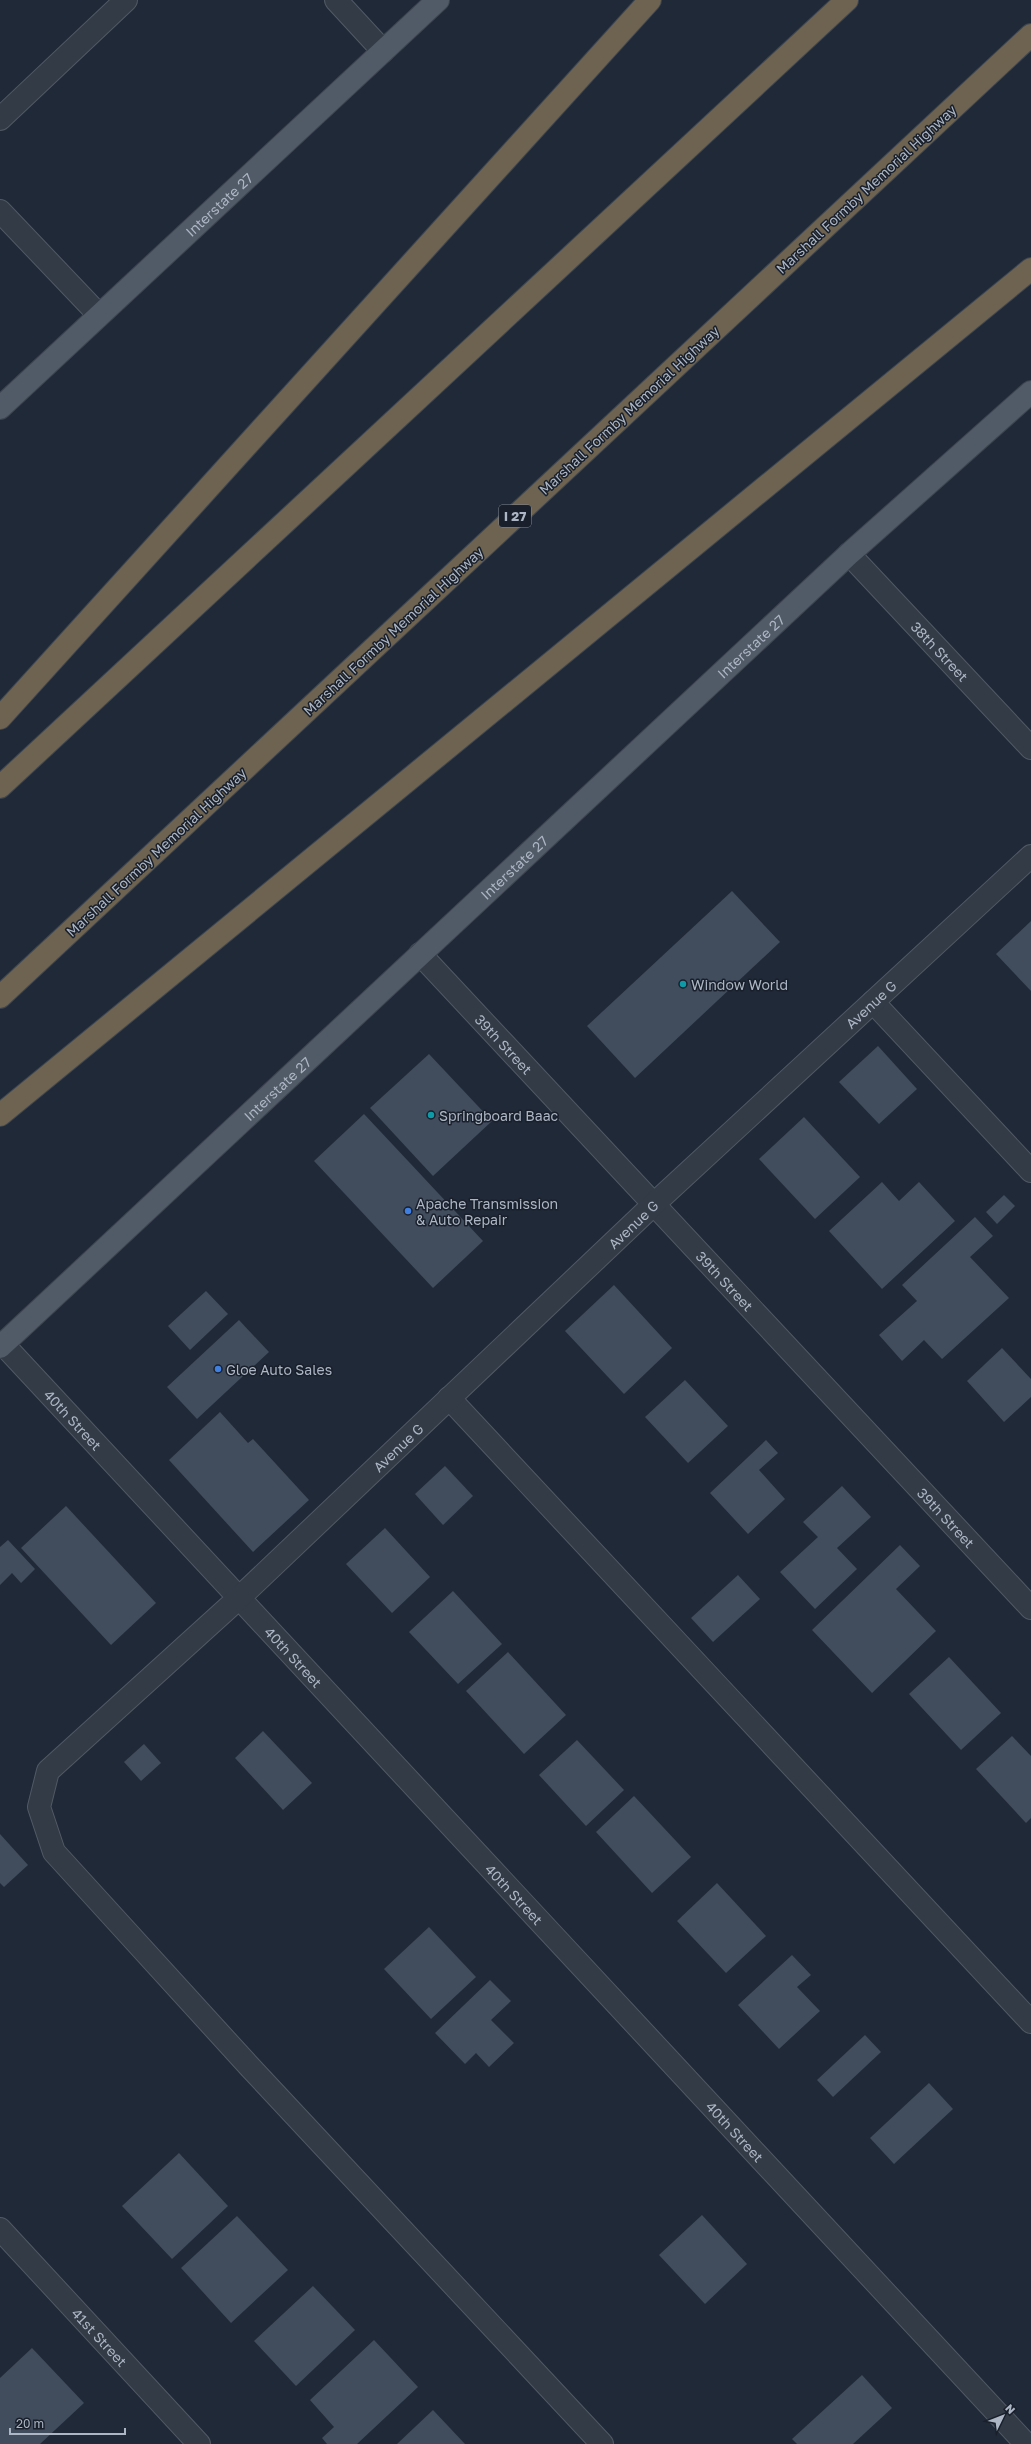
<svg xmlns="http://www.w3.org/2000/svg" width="1031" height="2444" font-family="'Golos Text',sans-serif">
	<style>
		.building { fill: #414c5c }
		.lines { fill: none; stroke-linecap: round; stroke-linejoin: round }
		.minor-casing { stroke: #515965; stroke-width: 24 }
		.major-casing { stroke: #3d4451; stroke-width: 24 }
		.highway-casing { stroke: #3e4652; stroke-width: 24 }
		.minor { stroke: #333b47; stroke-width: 22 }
		.major { stroke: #515a67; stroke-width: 22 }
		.highway { stroke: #6d6350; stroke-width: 22 }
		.culture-dot { fill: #0f9aa8; stroke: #19202c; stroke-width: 1.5 }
		.shop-dot { fill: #3f7fe0; stroke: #19202c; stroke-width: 1.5 }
		.labels { text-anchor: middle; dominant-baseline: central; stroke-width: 3; stroke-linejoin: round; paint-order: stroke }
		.shield { fill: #19202c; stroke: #818996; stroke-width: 1 }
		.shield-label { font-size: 13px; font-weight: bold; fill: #adb6c4 }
		.street-label { font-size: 14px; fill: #adb6c4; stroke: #19202c }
		.poi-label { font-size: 14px; fill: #adb6c4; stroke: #19202c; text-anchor: start }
	</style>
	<rect width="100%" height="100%" fill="#202937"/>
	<g class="building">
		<path d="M732,891L780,942L635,1078L587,1026Z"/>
		<path d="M1031,921V991L996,954Z"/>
		<path d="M878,1046L917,1089L879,1124L839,1082Z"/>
		<path d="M429,1054L492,1121L433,1176L370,1108Z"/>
		<path d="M364,1114L483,1241L433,1288L314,1161Z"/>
		<path d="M804,1117L860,1177L815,1219L759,1159Z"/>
		<path d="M882,1182L899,1201L919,1182L955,1221L882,1289L829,1231Z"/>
		<path d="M1004,1195L1015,1206L997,1224L986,1212Z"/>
		<path d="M975,1217L993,1236L970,1257L1009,1298L942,1359L924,1340L902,1361L879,1335L917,1301L902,1285Z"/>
		<path d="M614,1285L672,1348L624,1394L565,1331Z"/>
		<path d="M206,1291L228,1314L190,1350L168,1326Z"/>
		<path d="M239,1320L269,1352L197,1419L167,1387Z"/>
		<path d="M1002,1348L1031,1379V1397L1004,1422L967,1381Z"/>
		<path d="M685,1380L728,1426L688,1463L645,1417Z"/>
		<path d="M220,1412L248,1443L253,1439L309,1500L253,1552L169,1460Z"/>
		<path d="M766,1440L778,1453L759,1470L785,1499L748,1534L710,1493Z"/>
		<path d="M445,1466L473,1496L443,1525L415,1494Z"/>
		<path d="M842,1486L871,1517L837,1548L857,1569L815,1609L780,1572L818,1537L803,1522Z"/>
		<path d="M66,1506L156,1603L111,1645L21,1548Z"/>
		<path d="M385,1528L430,1577L392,1613L346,1564Z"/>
		<path d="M8,1540L35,1569L21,1583L12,1573L0,1585V1547Z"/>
		<path d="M900,1545L920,1566L896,1589L936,1631L872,1693L812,1630Z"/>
		<path d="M738,1575L760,1599L713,1642L691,1618Z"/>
		<path d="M453,1591L502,1644L458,1684L409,1632Z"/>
		<path d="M508,1652L566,1715L524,1754L466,1691Z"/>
		<path d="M949,1657L1001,1713L961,1750L909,1694Z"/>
		<path d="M263,1731L312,1783L283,1810L235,1758Z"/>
		<path d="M1012,1736L1031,1756V1818L1026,1823L976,1769Z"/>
		<path d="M577,1740L624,1790L586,1826L539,1775Z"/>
		<path d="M144,1744L161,1763L141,1781L124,1762Z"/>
		<path d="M634,1796L691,1857L652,1893L596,1832Z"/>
		<path d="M0,1834L28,1865L4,1887L0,1883Z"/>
		<path d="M717,1883L766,1936L726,1973L677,1921Z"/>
		<path d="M429,1927L476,1977L431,2019L384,1969Z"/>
		<path d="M792,1955L811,1975L797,1987L820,2011L779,2049L738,2005Z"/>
		<path d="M490,1980L511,2001L491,2020L514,2043L489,2067L476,2053L465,2064L435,2033Z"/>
		<path d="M865,2035L881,2052L833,2097L817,2080Z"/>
		<path d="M929,2083L953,2109L894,2164L870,2138Z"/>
		<path d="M179,2153L228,2206L172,2259L122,2206Z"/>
		<path d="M702,2215L747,2264L705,2304L659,2255Z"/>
		<path d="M237,2216L288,2270L231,2323L181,2268Z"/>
		<path d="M313,2286L355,2330L296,2386L254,2341Z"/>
		<path d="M374,2340L418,2387L357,2444H327L322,2438L334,2427L310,2400Z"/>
		<path d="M32,2348L84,2403L40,2444H0V2378Z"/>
		<path d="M862,2375L892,2408L853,2444H797L792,2439Z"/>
		<path d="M433,2410L465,2444H397Z"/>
	</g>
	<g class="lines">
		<defs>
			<g id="minor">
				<path d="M336,0L383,51"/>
				<path d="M0,119L126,0"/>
				<path d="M0,211L99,315"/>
				<path id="s1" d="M849,554L1031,748"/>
				<path id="s2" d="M420,954L1031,1608"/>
				<path d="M873,1002L1031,1171"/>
				<path id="s3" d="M3,1344L1026,2444"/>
				<path d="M449,1398L1031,2022"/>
				<path id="s4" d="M0,2229L199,2444"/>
				<path id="s5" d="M602,2444L249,2066L54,1852L39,1807L48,1771L240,1597L654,1204L1031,856"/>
			</g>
			<g id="major">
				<path id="s6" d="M0,408L438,0"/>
				<path id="s7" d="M0,1347L849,554L1031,392"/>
			</g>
			<g id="highway">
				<path d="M0,718L650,0"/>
				<path d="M0,787L847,0"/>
				<path d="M0,997L1031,35"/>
				<path d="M0,1115L1031,269"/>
			</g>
		</defs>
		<use href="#minor" class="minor-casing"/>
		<use href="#major" class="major-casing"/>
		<use href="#highway" class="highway-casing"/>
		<use href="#minor" class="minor"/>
		<use href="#major" class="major"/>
		<use href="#highway" class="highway"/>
	</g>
	<g class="culture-dot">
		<circle cx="683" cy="984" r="4"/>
		<circle cx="431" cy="1115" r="4"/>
	</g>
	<g class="shop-dot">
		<circle cx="408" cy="1211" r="4"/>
		<circle cx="218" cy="1369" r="4"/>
	</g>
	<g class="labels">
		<rect class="shield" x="499" y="505" width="32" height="22" rx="3"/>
		<g class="shield-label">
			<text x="515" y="516">I 27</text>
		</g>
		<g class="street-label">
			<text transform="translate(866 189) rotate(-43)">Marshall Formby Memorial Highway</text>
			<text stroke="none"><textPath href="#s6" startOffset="299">Interstate 27</textPath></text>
			<text transform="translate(629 410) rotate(-43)">Marshall Formby Memorial Highway</text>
			<text transform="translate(393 631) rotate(-43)">Marshall Formby Memorial Highway</text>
			<text stroke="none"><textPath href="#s7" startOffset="1027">Interstate 27</textPath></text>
			<text stroke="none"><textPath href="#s1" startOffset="133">38th Street</textPath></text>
			<text transform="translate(156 852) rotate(-43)">Marshall Formby Memorial Highway</text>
			<text stroke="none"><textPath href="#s7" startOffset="703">Interstate 27</textPath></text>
			<text stroke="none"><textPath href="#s5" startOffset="2016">Avenue G</textPath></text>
			<text stroke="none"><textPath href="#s2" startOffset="123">39th Street</textPath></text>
			<text stroke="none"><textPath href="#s7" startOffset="379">Interstate 27</textPath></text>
			<text stroke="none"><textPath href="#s5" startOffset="1692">Avenue G</textPath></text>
			<text stroke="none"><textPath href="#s2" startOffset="447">39th Street</textPath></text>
			<text stroke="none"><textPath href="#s3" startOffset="103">40th Street</textPath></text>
			<text stroke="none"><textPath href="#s5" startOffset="1368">Avenue G</textPath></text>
			<text stroke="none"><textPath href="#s2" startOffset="771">39th Street</textPath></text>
			<text stroke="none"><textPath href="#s3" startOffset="427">40th Street</textPath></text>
			<text stroke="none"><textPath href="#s3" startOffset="751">40th Street</textPath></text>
			<text stroke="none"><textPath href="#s3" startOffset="1075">40th Street</textPath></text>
			<text stroke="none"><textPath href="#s4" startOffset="147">41st Street</textPath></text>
		</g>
		<g class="poi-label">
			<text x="691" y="984">Window World</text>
			<text x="439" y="1115">Springboard Baac</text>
			<text x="416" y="1203">Apache Transmission<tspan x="416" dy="16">&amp; Auto Repair</tspan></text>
			<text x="226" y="1369">Gloe Auto Sales</text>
		</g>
	</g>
	<g transform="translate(1003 2416) rotate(47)" stroke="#19202c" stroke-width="3" paint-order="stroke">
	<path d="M0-3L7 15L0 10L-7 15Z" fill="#adb6c4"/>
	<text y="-6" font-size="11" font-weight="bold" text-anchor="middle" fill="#adb6c4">N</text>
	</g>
	<path d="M10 2428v6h115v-6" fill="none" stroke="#adb6c4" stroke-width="2"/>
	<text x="16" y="2428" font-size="12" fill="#adb6c4" stroke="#19202c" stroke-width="3" paint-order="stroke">20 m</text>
</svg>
